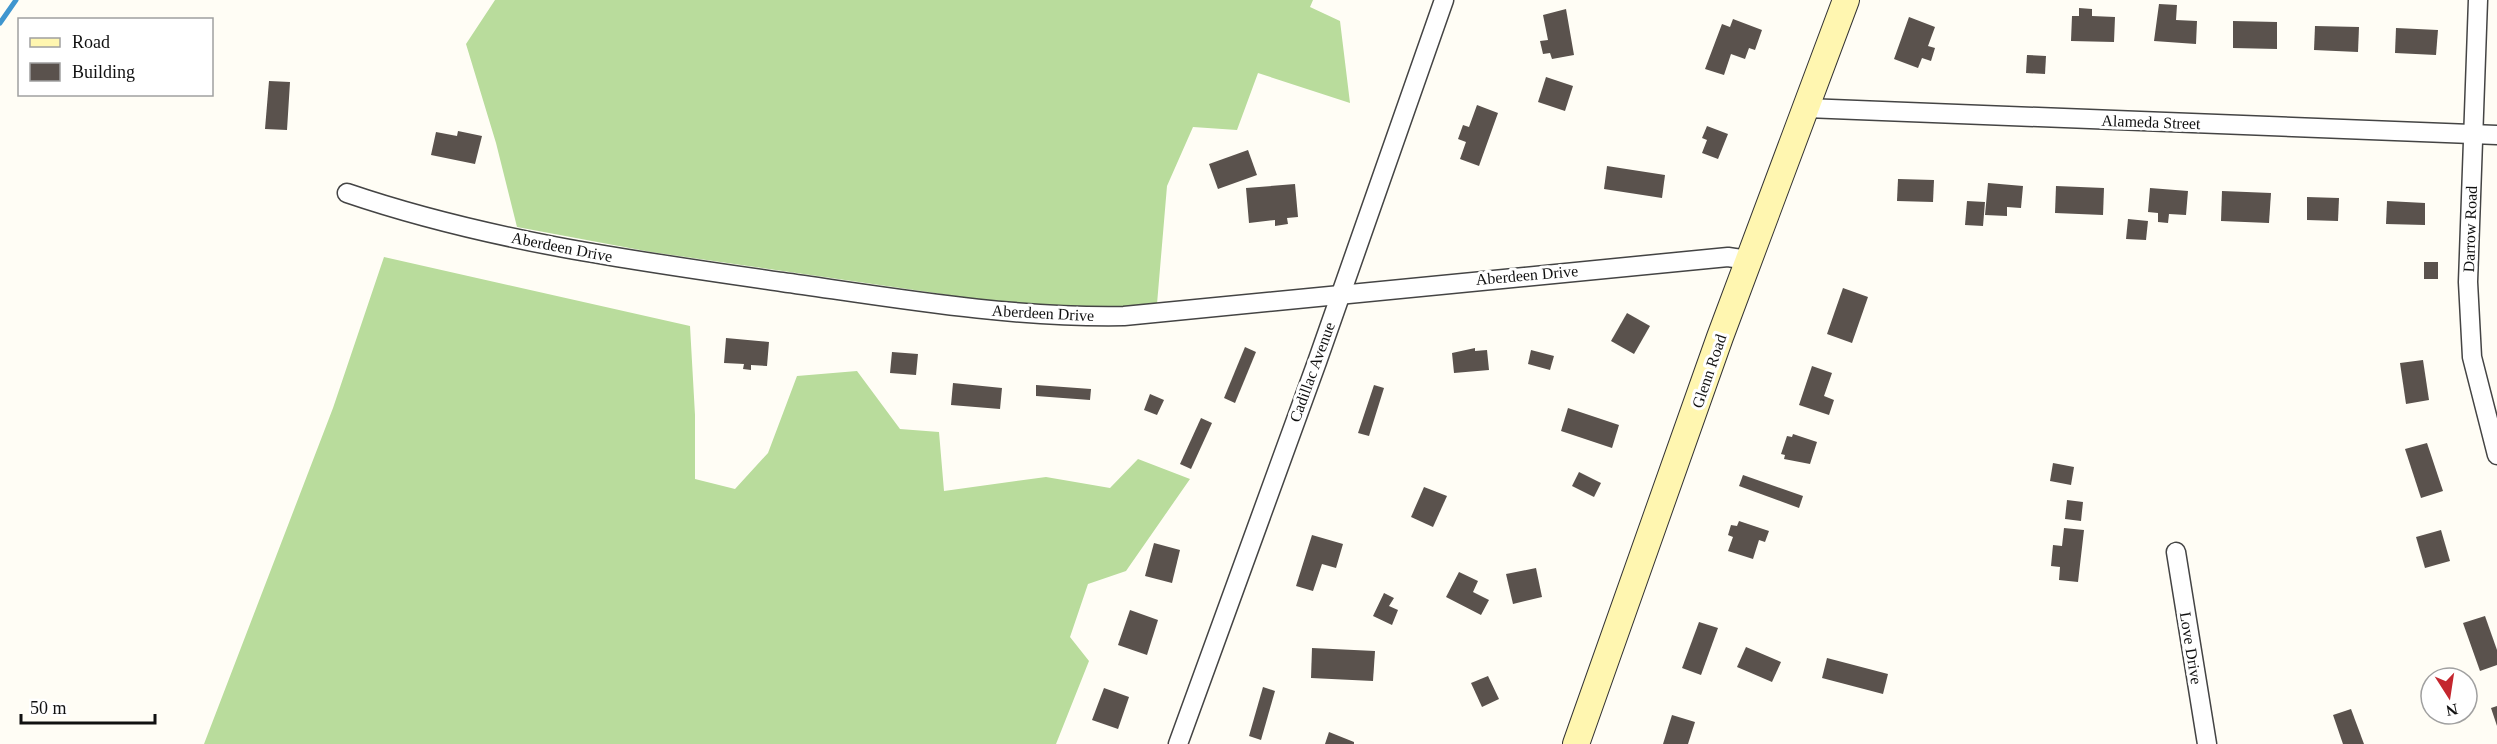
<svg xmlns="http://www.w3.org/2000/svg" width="2497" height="744" font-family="'Times New Roman',serif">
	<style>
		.forest { fill: #b9dc9c }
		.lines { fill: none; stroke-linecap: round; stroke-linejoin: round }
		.stream { stroke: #3f96cf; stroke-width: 5 }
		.building { fill: #5a524d }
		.street-casing { stroke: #444; stroke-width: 21 }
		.secondary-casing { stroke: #333; stroke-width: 28 }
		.street { stroke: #fff; stroke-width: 18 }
		.secondary { stroke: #fff6b0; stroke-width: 26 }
		.labels { text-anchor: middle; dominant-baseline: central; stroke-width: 6; stroke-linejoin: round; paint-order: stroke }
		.street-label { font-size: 16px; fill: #111; stroke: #fff }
	</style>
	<rect width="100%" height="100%" fill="#fffdf5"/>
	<g class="forest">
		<path d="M495,0H1313L1310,7L1340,21L1350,103L1258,73L1237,130L1193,127L1167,186L1157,304L1123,307L1025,306L651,252L517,227L496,143L466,44Z"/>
		<path d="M384,257L690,326L695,415V479L735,489L768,453L797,376L857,371L900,429L939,432L944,491L1046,477L1110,488L1138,459L1190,479L1126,571L1088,584L1070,637L1089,661L1056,744H204L333,408Z"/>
	</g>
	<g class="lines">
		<path class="stream" d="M0,23L16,0"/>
	</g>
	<g class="building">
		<path d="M2159,4L2177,5L2176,20L2197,21L2196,44L2154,41Z"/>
		<path d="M2079,8L2092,9V16L2115,17L2114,42L2071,41L2072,16H2079Z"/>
		<path d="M1566,9L1574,55L1552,59L1550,53L1543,54L1540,41L1548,40L1543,15Z"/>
		<path d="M1909,17L1935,27L1928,46L1935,48L1931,61L1922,58L1918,68L1894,59Z"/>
		<path d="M1733,19L1762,30L1755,50L1749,48L1745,59L1731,54L1724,75L1705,69L1722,24L1730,27Z"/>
		<path d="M2233,21L2277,22V49L2233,48Z"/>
		<path d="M2315,26L2359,27L2358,52L2314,50Z"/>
		<path d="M2396,28L2438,30L2436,55L2395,53Z"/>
		<path d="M2027,55L2046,56L2045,74L2026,73Z"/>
		<path d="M1546,77L1573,86L1565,111L1538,102Z"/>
		<path d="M269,81L290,82L287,130L265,129Z"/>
		<path d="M1477,105L1498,113L1479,166L1460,159L1466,142L1458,139L1463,125L1469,127Z"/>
		<path d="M1707,126L1728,134L1718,159L1702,153L1707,140L1702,138Z"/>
		<path d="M458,131L482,136L475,164L431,155L436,132L457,136Z"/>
		<path d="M1248,150L1257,175L1218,189L1209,164Z"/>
		<path d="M1607,166L1665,175L1662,198L1604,189Z"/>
		<path d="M1898,179L1934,180L1933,202L1897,201Z"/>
		<path d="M1988,183L2023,186L2021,208L2007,207V216L1985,215Z"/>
		<path d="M1295,184L1298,217L1287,218L1288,224L1275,226V220L1249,223L1246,188Z"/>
		<path d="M2056,186L2104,188L2103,215L2055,213Z"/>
		<path d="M2150,188L2188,191L2186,215L2169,214L2168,223L2158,222V213L2148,212Z"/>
		<path d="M2222,191L2271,193L2269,223L2221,221Z"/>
		<path d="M2307,197L2339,198L2338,221L2307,220Z"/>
		<path d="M1967,201L1985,202L1983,226L1965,225Z"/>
		<path d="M2387,201L2425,203V225L2386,224Z"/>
		<path d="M2128,219L2148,221L2146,240L2126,239Z"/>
		<rect x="2424" y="262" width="14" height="17"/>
		<path d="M1843,288L1868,297L1852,343L1827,334Z"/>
		<path d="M1627,313L1650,326L1634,354L1611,341Z"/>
		<path d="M726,338L769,342L767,366L751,365V370L743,369L744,364L724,363Z"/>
		<path d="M1245,347L1256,352L1235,403L1224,398Z"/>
		<path d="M1475,348V351L1487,350L1489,370L1454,373L1452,353Z"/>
		<path d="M1531,350L1554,356L1550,370L1528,364Z"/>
		<path d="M892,352L918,354L916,375L890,373Z"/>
		<path d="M2423,360L2429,400L2406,404L2400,363Z"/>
		<path d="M1812,366L1832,373L1824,396L1834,400L1829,415L1799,405Z"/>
		<path d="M953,383L1002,388L1000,409L951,405Z"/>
		<path d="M1036,385L1091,389L1090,400L1036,396Z"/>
		<path d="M1374,385L1384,388L1369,436L1358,433Z"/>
		<path d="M1150,394L1164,400L1157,415L1144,410Z"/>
		<path d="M1568,408L1619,425L1612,448L1561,431Z"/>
		<path d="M1201,418L1212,423L1191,469L1180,464Z"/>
		<path d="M1793,434L1817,442L1810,464L1784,459L1785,455L1781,454L1787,436L1792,437Z"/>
		<path d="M2427,443L2443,491L2421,498L2405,449Z"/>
		<path d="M2053,463L2074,467L2071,485L2050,481Z"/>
		<path d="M1579,472L1601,483L1594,497L1572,486Z"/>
		<path d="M1743,475L1803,496L1799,508L1739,486Z"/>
		<path d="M1424,487L1447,496L1433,527L1411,517Z"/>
		<path d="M2067,500L2083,502L2081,521L2065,519Z"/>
		<path d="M1739,521L1769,531L1765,542L1759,540L1753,559L1728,551L1733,537L1728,535L1731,525L1737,526Z"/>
		<path d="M2064,528L2084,530L2078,582L2059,580L2060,567L2051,566L2053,545L2062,546Z"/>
		<path d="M2441,530L2450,561L2425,568L2416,537Z"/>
		<path d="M1312,535L1343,544L1336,568L1322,564L1313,591L1296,586Z"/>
		<path d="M1154,543L1180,550L1172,583L1145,576Z"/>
		<path d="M1536,568L1542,597L1513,604L1506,574Z"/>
		<path d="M1459,572L1478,581L1473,592L1489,600L1481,615L1446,597Z"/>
		<path d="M1384,593L1394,598L1389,606L1398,610L1392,625L1373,616Z"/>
		<path d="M1130,610L1158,620L1147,655L1118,645Z"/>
		<path d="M2485,616L2497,650V665L2480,671L2463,623Z"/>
		<path d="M1699,622L1718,628L1701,675L1682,668Z"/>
		<path d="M1746,647L1781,662L1772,682L1737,667Z"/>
		<path d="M1312,648L1375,651L1373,681L1311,678Z"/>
		<path d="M1827,658L1888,674L1883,694L1822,678Z"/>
		<path d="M1488,676L1499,699L1482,707L1471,683Z"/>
		<path d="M1263,687L1275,691L1261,740L1249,736Z"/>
		<path d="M1104,688L1129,697L1118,729L1092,720Z"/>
		<path d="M2497,706V726L2491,708Z"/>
		<path d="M2351,709L2364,744H2343L2333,715Z"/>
		<path d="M1672,715L1695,722L1688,744H1663Z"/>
		<path d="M1329,732L1354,742V744H1325Z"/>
	</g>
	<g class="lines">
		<defs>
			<g id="street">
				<path d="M2478,0L2468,282L2472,357L2497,455"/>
				<path d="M1806,108L2497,135"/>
				<path d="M347,193C488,241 635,261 782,282C895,298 1008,318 1124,316L1728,257L1748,260"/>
				<path d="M2176,552L2207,744"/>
				<path d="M1178,744L1317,362L1444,0"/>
			</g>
			<path id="secondary" d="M1576,744L1720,337L1846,0"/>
		</defs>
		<use href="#street" class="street-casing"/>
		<use href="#secondary" class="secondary-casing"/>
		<use href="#street" class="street"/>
		<use href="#secondary" class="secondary"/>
	</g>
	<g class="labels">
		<g class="street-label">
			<text transform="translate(2151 122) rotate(2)">Alameda Street</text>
			<text transform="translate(2470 229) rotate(-88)">Darrow Road</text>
			<text transform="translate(562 247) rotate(11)">Aberdeen Drive</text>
			<text transform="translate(1527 275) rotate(-5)">Aberdeen Drive</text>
			<text transform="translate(1043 313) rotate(3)">Aberdeen Drive</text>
			<text transform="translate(1709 371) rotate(-71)">Glenn Road</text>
			<text transform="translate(1312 372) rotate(-70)">Cadillac Avenue</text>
			<text transform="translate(2191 648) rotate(81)">Love Drive</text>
		</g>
	</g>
	<rect x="18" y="18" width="195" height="78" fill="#ffffff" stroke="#a0a0a0" stroke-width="1.5"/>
	<rect x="30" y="38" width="30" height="9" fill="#fff6b0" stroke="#a0a0a0" stroke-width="1.5"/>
	<text x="72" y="48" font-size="18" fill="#111111">Road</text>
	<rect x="30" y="63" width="30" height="18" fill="#5a524d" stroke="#a0a0a0" stroke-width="1.5"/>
	<text x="72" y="78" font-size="18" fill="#111111">Building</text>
	<g transform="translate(2449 696) rotate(168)"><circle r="28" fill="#ffffff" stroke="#a0a0a0" stroke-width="1.5"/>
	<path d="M0-4.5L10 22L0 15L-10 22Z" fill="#c4262e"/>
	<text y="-9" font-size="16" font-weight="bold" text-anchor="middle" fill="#111111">N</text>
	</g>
	<path d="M21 714v9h134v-9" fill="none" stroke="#111111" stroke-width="3"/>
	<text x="30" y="714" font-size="18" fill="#111111" stroke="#ffffff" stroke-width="4.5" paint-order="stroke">50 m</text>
</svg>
